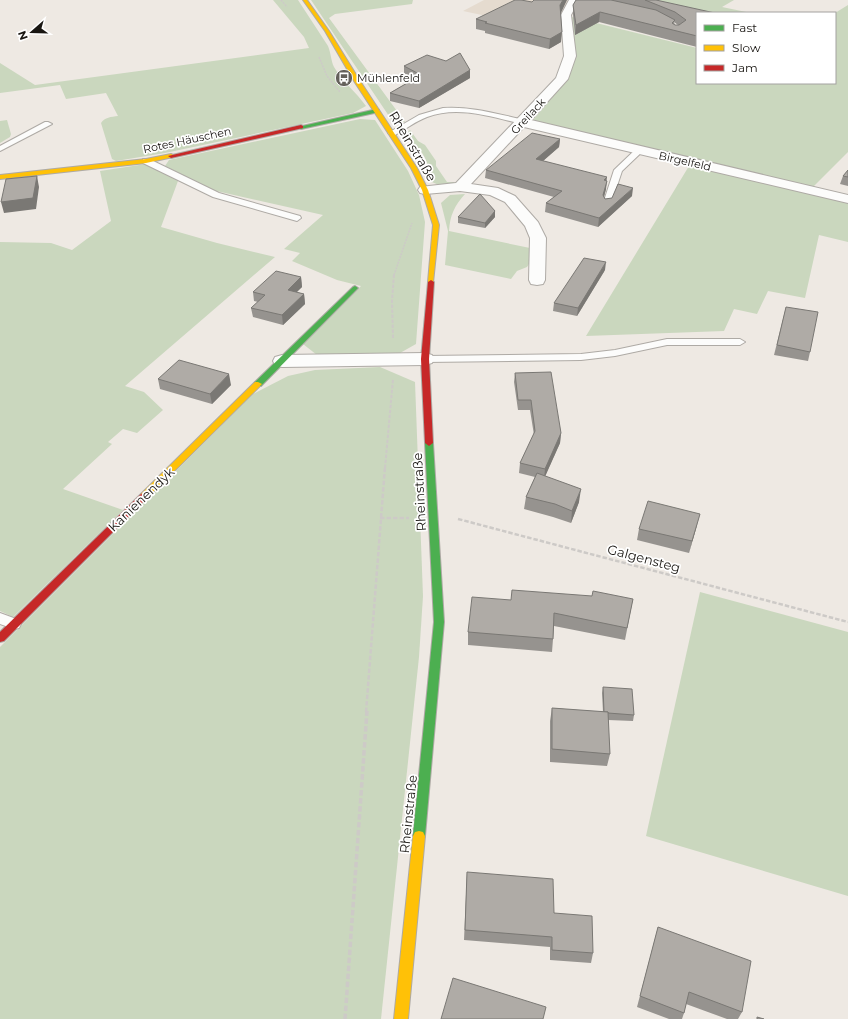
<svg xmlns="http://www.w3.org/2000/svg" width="848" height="1019" font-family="Montserrat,sans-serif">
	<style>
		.built { fill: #e5dbcf }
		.green { fill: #cad7be }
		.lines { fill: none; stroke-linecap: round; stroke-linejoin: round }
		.lane-casing { stroke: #aeaaa5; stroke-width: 2 }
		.street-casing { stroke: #aeaaa5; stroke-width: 2 }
		.fast-casing { stroke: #aeaaa5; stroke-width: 2 }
		.slow-casing { stroke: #aeaaa5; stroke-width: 2 }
		.jam-casing { stroke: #aeaaa5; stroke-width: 2 }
		.path-far3 { stroke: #cdcac7; stroke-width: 1.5; stroke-dasharray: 2 1; stroke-linecap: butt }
		.path-far2 { stroke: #cdcac7; stroke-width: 2; stroke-dasharray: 3.5 1.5; stroke-linecap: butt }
		.path-far1 { stroke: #cdcac7; stroke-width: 2.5; stroke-dasharray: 4.5 2; stroke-linecap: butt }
		.path { stroke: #cdcac7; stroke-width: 3.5; stroke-dasharray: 5.5 2.5; stroke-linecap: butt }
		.lane { fill: #fcfcfb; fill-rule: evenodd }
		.street { fill: #fcfcfb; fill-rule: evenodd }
		.fast { fill: #4caf50; fill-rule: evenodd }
		.slow { fill: #ffc107; fill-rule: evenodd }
		.jam { fill: #c62828; fill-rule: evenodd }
		.wall { fill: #96938f; fill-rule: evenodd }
		.shaded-wall { fill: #7a7874 }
		.building { fill: #afaba6; stroke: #7a7874 }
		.labels { text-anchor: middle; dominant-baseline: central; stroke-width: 3.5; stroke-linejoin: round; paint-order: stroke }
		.far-poi-label { font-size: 11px; fill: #191612; stroke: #fff; text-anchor: start }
		.far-street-label { font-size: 11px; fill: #191612; stroke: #fff }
		.street-label { font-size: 13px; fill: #191612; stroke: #fff }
	</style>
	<rect width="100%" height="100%" fill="#eee9e3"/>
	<path class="built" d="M484,0H569L561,16L563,36L537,30L519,23L463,11Z"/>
	<g class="green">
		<path d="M273,0H298L328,46C331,53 331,61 334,67C343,82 356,92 366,106L353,113L165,153L116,161L112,159L101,123C105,117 111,117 118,116L106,93L66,99L60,85L0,93V63L35,85L309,48L304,37Z"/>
		<path d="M311,0H413L412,4L335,14L329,18L405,122H393Z"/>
		<path d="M607,0H734L722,7L751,13H697Z"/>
		<path d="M848,5V152L812,188L531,122L568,79L575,55L572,17L697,48V83H835V13Z"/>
		<path d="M360,119L375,120L408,171L419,195L425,222L416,344L400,353L317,355L303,344L361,286L337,280L292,261L300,253L284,249L323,215L212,190L165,166L169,160Z"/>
		<path d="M7,120L11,134L10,137L0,143V121Z"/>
		<path d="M410,130L418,141L425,145L436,161V166L447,182H457L441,186L432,182C427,157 424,152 405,135Z"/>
		<path d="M146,164L178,181L161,227L217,243L275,257L125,386L144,392L163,410L137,433L123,429L108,442L112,444L63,489L123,510L13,617L0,611V242L51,243L72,250L111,221L100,171Z"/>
		<path d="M689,166L848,203V242L819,235L805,298L768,291L757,314L734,309L724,331L586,336Z"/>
		<path d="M465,194C454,206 450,216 449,231L530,248L531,261L527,267L517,271L511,279L445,265L448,231L441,203L450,195Z"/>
		<path d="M380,367L415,382L423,596L419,657L381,1019H0V647L253,394L288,376L315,370Z"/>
		<path d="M700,592L848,632V896L646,836Z"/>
	</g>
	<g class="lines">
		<defs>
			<g id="lane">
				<path d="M443,108C471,106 497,114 525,120L526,122L522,124C492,117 458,105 427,117C416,121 406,129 395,135H392L388,133L419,115Z"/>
				<path d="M45,122H48L52,124L0,151V146Z"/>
				<path d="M637,148H643L644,150L622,171L611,204L610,206H604L603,204L614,170Z"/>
				<path d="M143,159H149L219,193L300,216L301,218L297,221L213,197L143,163Z"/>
				<path d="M667,339H740L745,342L740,345H667L615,356L581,360L425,362L420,359L425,356L581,354L615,350Z"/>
				<path d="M0,613L19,620L21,624L19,628L14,629L0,624Z"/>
			</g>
			<g id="street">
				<path d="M569,0H579L571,15L576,56L568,79L531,120L848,195V203L524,127L471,184L498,188L515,196L538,222L546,238L545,280L543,284L537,285L531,284L529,280L530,238L525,226L505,202L490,195L460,191L425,194L420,193L418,190L420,187L456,183L556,78L564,56L561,15Z"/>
				<path d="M425,353L432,355L434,359L432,363L425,365L282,367L275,365L273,361L275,357L282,355Z"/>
			</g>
			<g id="fast">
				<path d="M377,109L379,110V112L301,129L298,127Z"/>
				<path d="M355,286L358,288L357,289L261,386H255L254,384L255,382L353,287Z"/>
				<path d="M429,440L433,443L444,622L425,836L423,840L419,841L415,840L413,836L434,622L425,443Z"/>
			</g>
			<g id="slow">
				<path d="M303,0H307L329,31L360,81L417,168L428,190L439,225L433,283H429L428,282L433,225L422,190L411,168L354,81L325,31Z"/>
				<path d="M171,154L173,155V157L146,163L0,179V175L146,159Z"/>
				<path d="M255,382H258L262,384L147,498H141L140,496L141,494Z"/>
				<path d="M419,831L423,832L425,836L408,1019H394L413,836L415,832Z"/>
			</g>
			<g id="jam">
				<path d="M301,125L303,126V128L171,158L168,156Z"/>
				<path d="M431,280L434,282L429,359L433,443L429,446L425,443L421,359L428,282Z"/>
				<path d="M144,493L147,494L148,496L147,498L4,641L0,642V632L141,494Z"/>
			</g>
		</defs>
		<use href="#lane" class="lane-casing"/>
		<use href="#street" class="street-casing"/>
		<use href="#fast" class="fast-casing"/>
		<use href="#slow" class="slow-casing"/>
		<use href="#jam" class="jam-casing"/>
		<g class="path-far3">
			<path d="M281,0L287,7"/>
			<path d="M319,57L327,76L340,92"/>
			<path d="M394,275L412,223"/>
		</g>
		<g class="path-far2">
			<path d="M393,338L392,301L394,274"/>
			<path d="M385,468L393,379"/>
		</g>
		<g class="path-far1">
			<path d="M380,518H409"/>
			<path d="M458,519L848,622"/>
			<path d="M366,712L385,467"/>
		</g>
		<path class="path" d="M345,1019L367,711"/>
		<use href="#lane" class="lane"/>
		<use href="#street" class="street"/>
		<use href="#fast" class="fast"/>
		<use href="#slow" class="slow"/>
		<use href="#jam" class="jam"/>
	</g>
	<g class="wall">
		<path d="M576,0H656L697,13V47L599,22L575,35L573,15V5ZM674,22L678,25H675Z"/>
		<path d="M561,13V42L549,49L485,33V31L476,29V19Z"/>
		<path d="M404,66L470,70V78L419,108L390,101V93L414,79L404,73Z"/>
		<path d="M560,139L559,147L543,161L606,181V189L604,197L605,199L632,196L598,227L545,212L546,203L554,197L485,178L486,170Z"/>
		<path d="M848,170V186L840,184L843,176Z"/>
		<path d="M495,211V217L485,228L458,223V217Z"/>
		<path d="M605,270L577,316L553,311L554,303Z"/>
		<path d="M301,277L302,287L296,292L304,294L305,304L283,325L253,317L251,308L258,302L254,301L253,292Z"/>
		<path d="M786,307L810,352L808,361L774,355Z"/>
		<path d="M515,373L561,433L560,443L545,476L579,502L571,523L553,517L524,509L526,497L535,477L519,473L520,463L534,435L530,410H518L514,382Z"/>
		<path d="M158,379L231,385L212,404L160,389Z"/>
		<path d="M697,525L689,553L637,540L639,529Z"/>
		<path d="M633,599L625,640L554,626L552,652L468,645V632L511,600Z"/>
		<path d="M603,687L634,715L633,721L608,720L610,754L607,766L550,762V721L552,708L603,712L602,693Z"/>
		<path d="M467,872L554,913L593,953L591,963L550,960V947L464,940Z"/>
		<path d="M658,927L742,1012L738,1019H727L686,1004L684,1013L682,1019H669L637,1007Z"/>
	</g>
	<g class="shaded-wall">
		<path d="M563,0H567L560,15V5Z"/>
		<path d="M600,12L599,22L575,35L576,25Z"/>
		<path d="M562,32L561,42L549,49L550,39Z"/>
		<path d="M470,70V78L419,108V101Z"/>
		<path d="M560,139L559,147L536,167V159Z"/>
		<path d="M37,176L39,187L36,209L4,213L1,202Z"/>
		<path d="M607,177L606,185L607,181L606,189L602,204L604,180Z"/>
		<path d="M633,188L632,196L598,227L599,218Z"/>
		<path d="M495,211V217L485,228V223Z"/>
		<path d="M606,262L605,270L577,316L578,308Z"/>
		<path d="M301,277L302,287L289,300L288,290Z"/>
		<path d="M304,294L305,304L283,325L282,315Z"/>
		<path d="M229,374L231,385L212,404L210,394Z"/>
		<path d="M561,433L560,443L544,479L545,469Z"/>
		<path d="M581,489L579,502L571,523L572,511Z"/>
		<path d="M700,514L697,525L689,553L692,541Z"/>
	</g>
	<g class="building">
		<path d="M515,0H521L532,2L534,0H563L560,5L562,32L550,39L485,23L487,22L476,19Z"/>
		<path d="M576,0H611L656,10L675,20L672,23L675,25H679L686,20L675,12L645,0H656L715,13H697V36L600,12L576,25L573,5Z"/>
		<path d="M460,53L470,70L419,101L390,93L421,75L404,66L427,55L446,61Z"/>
		<path d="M532,133L560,139L536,159L607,177L604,180L607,181L603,195L605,199L612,198L618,184L633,188L599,218L546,203L562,191L486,170Z"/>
		<path d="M848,170V177L843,176Z"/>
		<path d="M37,176L33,198L1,202L6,179Z"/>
		<path d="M480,194L495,211L485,223L458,217Z"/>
		<path d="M584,258L606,262L578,308L554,303Z"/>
		<path d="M276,271L301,277L288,290L304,294L282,315L251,308L265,295L253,292Z"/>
		<path d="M786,307L818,312L810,352L777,345Z"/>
		<path d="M179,360L229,374L210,394L158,379Z"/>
		<path d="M551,372L561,433L545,469L520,463L535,431L531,400H518L515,373Z"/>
		<path d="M537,473L581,489L572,511L555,504L526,497Z"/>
		<path d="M648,501L700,514L692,541L639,529Z"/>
		<path d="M512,590L592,596L593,591L633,599L627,628L554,613L553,639L468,632L472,597L511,600Z"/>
		<path d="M603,687L632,689L634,715L608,713V712H604Z"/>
		<path d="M552,708L608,712L610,754L552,749Z"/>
		<path d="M467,872L553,879L554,913L592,916L593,953L552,950V937L465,930Z"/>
		<path d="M658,927L751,961L742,1012L689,992L684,1013L640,996Z"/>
		<path d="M453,978L546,1007L543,1019H441Z"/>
		<path d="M757,1017L764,1019H757Z"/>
	</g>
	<defs>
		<symbol id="bus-disc" viewBox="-11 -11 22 22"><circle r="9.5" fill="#64605b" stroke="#fff"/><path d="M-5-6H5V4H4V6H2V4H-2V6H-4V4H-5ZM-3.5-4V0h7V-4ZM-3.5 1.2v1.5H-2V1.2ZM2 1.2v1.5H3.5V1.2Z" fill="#fff"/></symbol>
	</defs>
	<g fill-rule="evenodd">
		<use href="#bus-disc" x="334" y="68" width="20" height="20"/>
	</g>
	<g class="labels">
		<g class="far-poi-label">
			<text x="357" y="78">Mühlenfeld</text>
		</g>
		<g class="far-street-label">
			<text transform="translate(528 116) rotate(-47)">Greilack</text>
			<text transform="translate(187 140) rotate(-12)">Rotes Häuschen</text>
			<text transform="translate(685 161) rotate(13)">Birgelfeld</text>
		</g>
		<g class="street-label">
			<text transform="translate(413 146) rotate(59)">Rheinstraße</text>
			<text transform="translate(419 492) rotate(-93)">Rheinstraße</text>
			<text transform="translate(141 499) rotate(-44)">Kanienendyk</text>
			<text transform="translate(644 558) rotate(15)">Galgensteg</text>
			<text transform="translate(408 814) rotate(-84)">Rheinstraße</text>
		</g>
	</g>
	<rect x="696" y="12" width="140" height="72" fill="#ffffff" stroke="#a3a2a0"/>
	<rect x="704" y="25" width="20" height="6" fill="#4caf50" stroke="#a3a2a0"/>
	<text x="732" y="32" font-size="12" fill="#191612">Fast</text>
	<rect x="704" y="45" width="20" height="6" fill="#ffc107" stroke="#a3a2a0"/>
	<text x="732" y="52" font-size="12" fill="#191612">Slow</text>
	<rect x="704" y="65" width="20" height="6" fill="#c62828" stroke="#a3a2a0"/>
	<text x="732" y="72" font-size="12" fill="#191612">Jam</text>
	<g transform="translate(32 32) rotate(250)" stroke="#ffffff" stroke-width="3" paint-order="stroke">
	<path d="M0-3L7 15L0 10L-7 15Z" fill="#191612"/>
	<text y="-6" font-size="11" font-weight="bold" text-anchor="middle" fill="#191612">N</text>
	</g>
</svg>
